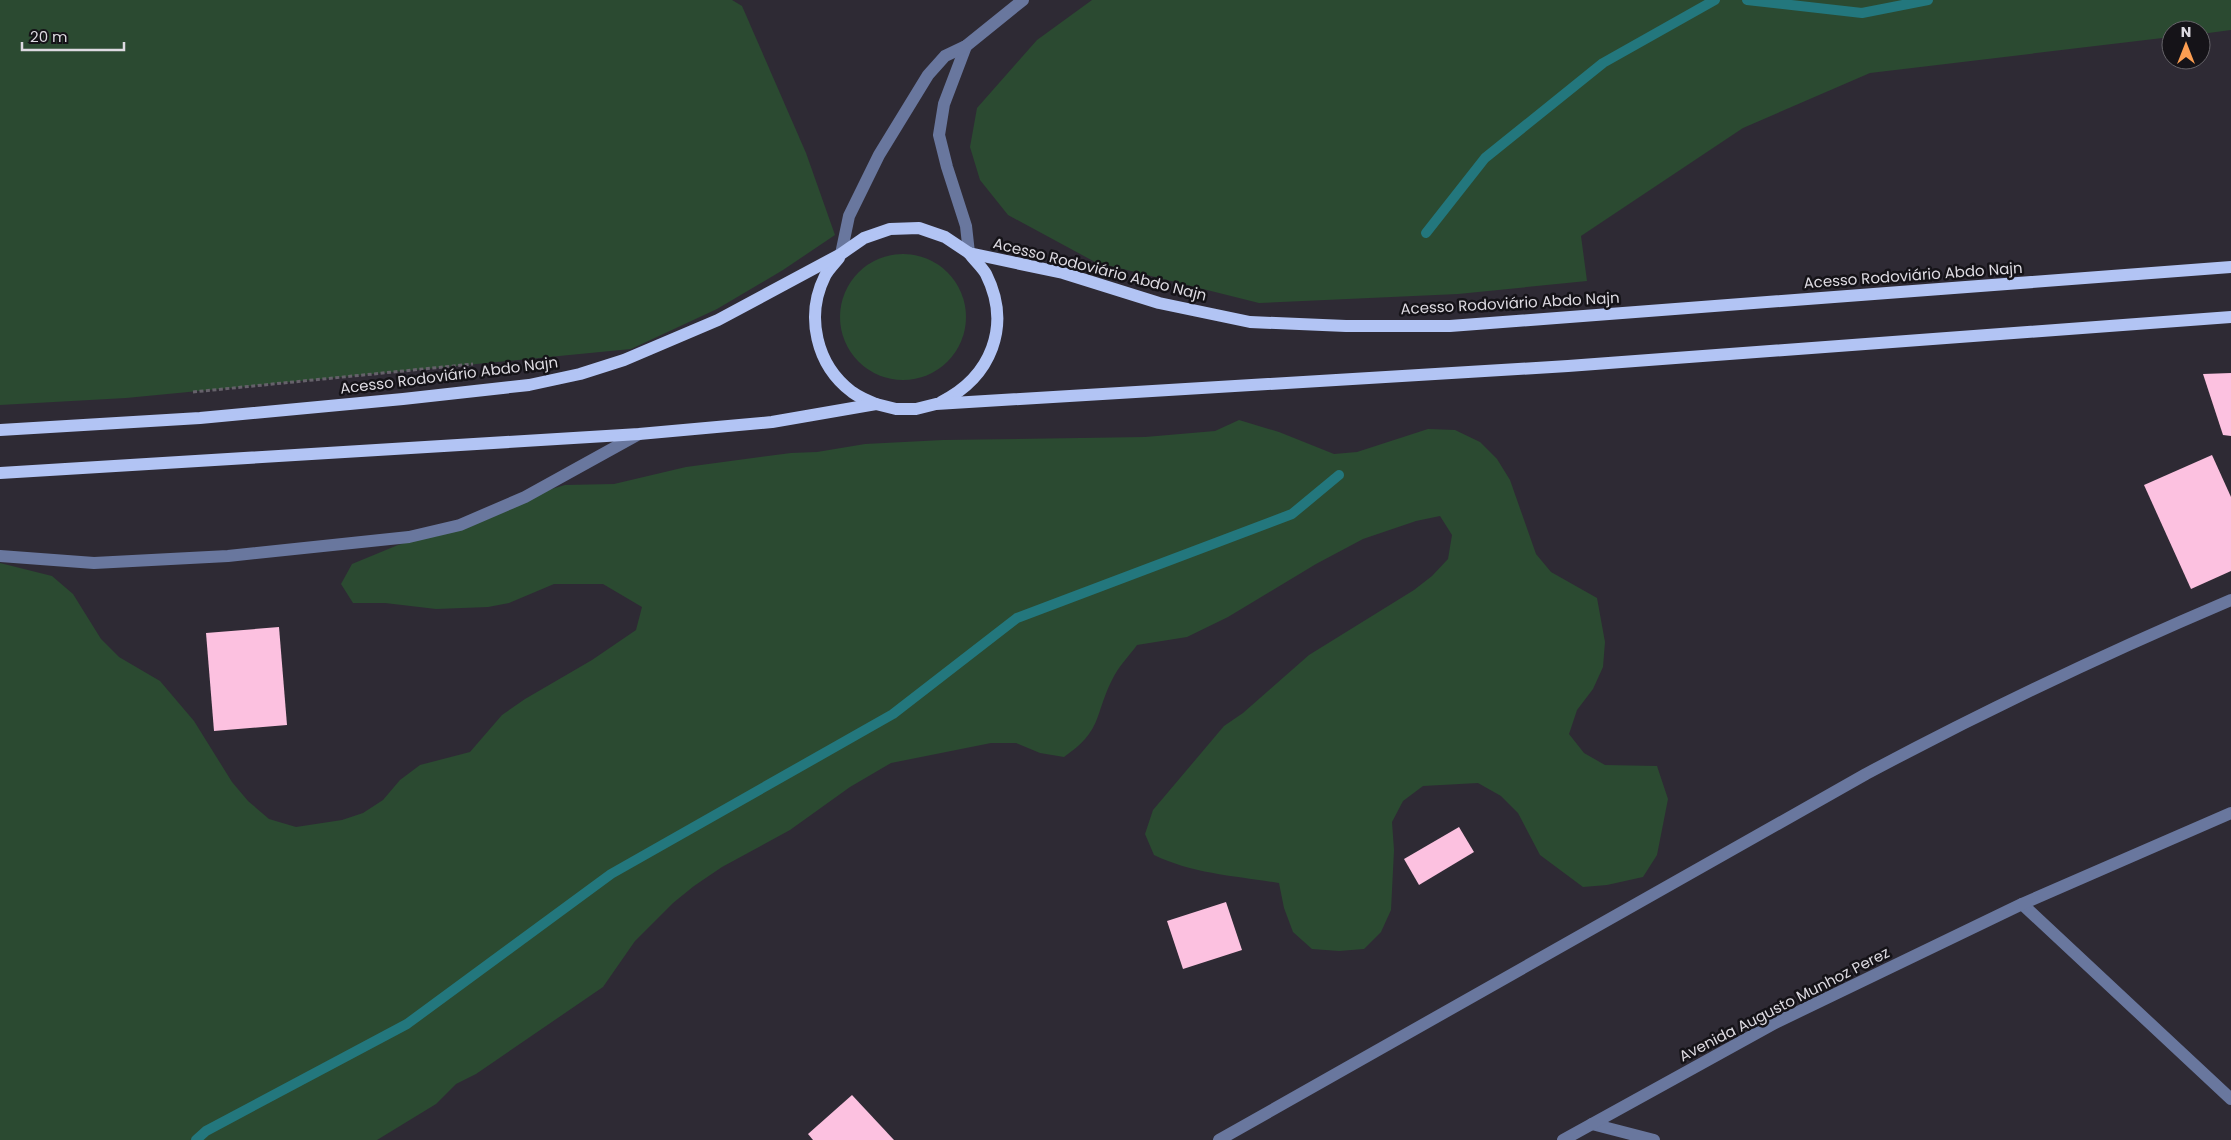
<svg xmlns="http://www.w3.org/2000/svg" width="2231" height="1140" font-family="Poppins,sans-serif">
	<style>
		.green { fill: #2b4a31 }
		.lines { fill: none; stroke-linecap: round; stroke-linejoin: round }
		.stream { stroke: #23777d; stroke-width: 10 }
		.building { fill: #fcc1e0 }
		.path { stroke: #65616a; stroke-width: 3; stroke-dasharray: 4 2.5; stroke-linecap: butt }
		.minor { stroke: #69779e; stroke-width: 12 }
		.major { stroke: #b2c4f4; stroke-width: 12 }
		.labels { text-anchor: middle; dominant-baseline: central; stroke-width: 5; stroke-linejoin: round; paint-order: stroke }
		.street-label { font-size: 15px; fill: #dddae1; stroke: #151318 }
	</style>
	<rect width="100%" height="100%" fill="#2e2a34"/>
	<g class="green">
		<path d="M0,0H732L742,6L806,153L835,235L783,270L717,309L631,349L126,398L0,405Z"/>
		<path d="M1092,0H2231V30L2201,34V30H2171V37L1870,73L1743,128L1581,236L1587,281L1458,294L1259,303L1095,262L1008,215L980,180L970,147L977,108L1037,40Z"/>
		<circle cx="903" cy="317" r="63"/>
		<path d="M1239,420L1279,432L1334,454L1357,452L1428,429L1455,430L1480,442L1497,459L1510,480L1536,554L1551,572L1597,598L1605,642L1603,667L1593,689L1577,710L1569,734L1584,753L1605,765L1657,766L1668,799L1657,855L1643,877L1607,885L1583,887L1540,855L1518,813L1501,796L1478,783L1423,786L1403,801L1392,822L1394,850L1391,910L1381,932L1364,949L1339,951L1312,949L1293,932L1284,908L1279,883C1237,876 1193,874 1154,855L1145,834L1153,810L1224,726L1243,713L1309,655L1414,590L1432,576L1448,559L1452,535L1440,516L1416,521L1363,539L1316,564L1228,617L1187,637L1137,645C1129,656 1118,667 1112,680C1094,716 1103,730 1064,757L1040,753L1016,743H991L891,763L850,787L790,830L722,867L694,886L673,903L635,941L603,987L476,1074L456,1084L436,1104L377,1140H0V563L52,576L73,594L101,639L119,657L160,681L194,721L232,782L248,801L269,819L296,827L342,820L363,813L383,800L400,780L420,765L470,752L502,715L525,699L592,660L636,630L642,607L603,584H554L509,603L488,607L436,609L385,603H353L341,584L352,564L398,545L448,530L491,507L565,485L614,484L686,467L791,453L817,452L865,444L943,440L1145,437L1215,431Z"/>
	</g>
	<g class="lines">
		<g class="stream">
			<path d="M1747,0L1862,13L1928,0"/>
			<path d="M1426,233L1485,158L1603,63L1715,0"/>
			<path d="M196,1140L206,1131L407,1024L611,874L893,714L1017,618L1292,514L1339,475"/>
		</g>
	</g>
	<g class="building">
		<path d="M2231,373V436L2223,435L2203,374Z"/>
		<path d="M2212,455L2231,497V571L2191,589L2144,485Z"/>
		<path d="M279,627L287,725L214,731L206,633Z"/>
		<path d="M1459,827L1474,852L1419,885L1404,859Z"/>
		<path d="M1226,902L1242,950L1183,969L1167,921Z"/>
		<path d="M852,1095L894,1140H813L808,1134Z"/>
	</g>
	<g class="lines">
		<path class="path" d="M193,392L473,364"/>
		<g class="minor">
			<path d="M966,46L944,104L939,135L947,167L966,226L969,253"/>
			<path d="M841,254L849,216L879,155L928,75L945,56L966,46L1023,0"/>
			<path d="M0,556L94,563L228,556L409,537L460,525L525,497L639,434"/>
			<path d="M2022,904L2231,1099"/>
			<path d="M1592,1124L1654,1140"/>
			<path d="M1219,1140L1866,774C1986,710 2106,653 2231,600"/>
			<path d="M1563,1140L1775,1023L2022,904L2231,813"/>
		</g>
		<g class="major">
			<path d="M839,258C834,264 828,270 825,276C805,316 816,365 852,392C859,397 868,401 876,404"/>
			<path d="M941,402C991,377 1012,326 986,274C982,267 974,260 969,253"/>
			<path d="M0,430L200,418L403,399L529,385L580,374L624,360L718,320L841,254L864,238L890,229L919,228L945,237L969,253L1063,273L1159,303L1250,322L1346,326H1450L2231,267"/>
			<path d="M0,473L639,434L772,422L876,404L896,409H916L936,404L1568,366L2231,317"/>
		</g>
	</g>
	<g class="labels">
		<g class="street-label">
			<text transform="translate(1100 269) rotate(14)">Acesso Rodoviário Abdo Najn</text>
			<text transform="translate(1913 275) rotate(-4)">Acesso Rodoviário Abdo Najn</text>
			<text transform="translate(1510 303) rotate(-3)">Acesso Rodoviário Abdo Najn</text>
			<text transform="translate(449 375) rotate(-7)">Acesso Rodoviário Abdo Najn</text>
			<text transform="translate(1784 1004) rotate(-27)">Avenida Augusto Munhoz Perez</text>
		</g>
	</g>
	<g transform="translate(2186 45)"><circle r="24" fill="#151318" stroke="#656368"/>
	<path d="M0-4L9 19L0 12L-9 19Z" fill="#fc9e52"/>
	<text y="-8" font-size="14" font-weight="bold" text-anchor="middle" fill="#dddae1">N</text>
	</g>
	<path d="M22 42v8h102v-8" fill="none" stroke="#dddae1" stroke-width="2.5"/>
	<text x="30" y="42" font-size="15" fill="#dddae1" stroke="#151318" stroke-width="4" paint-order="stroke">20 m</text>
</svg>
